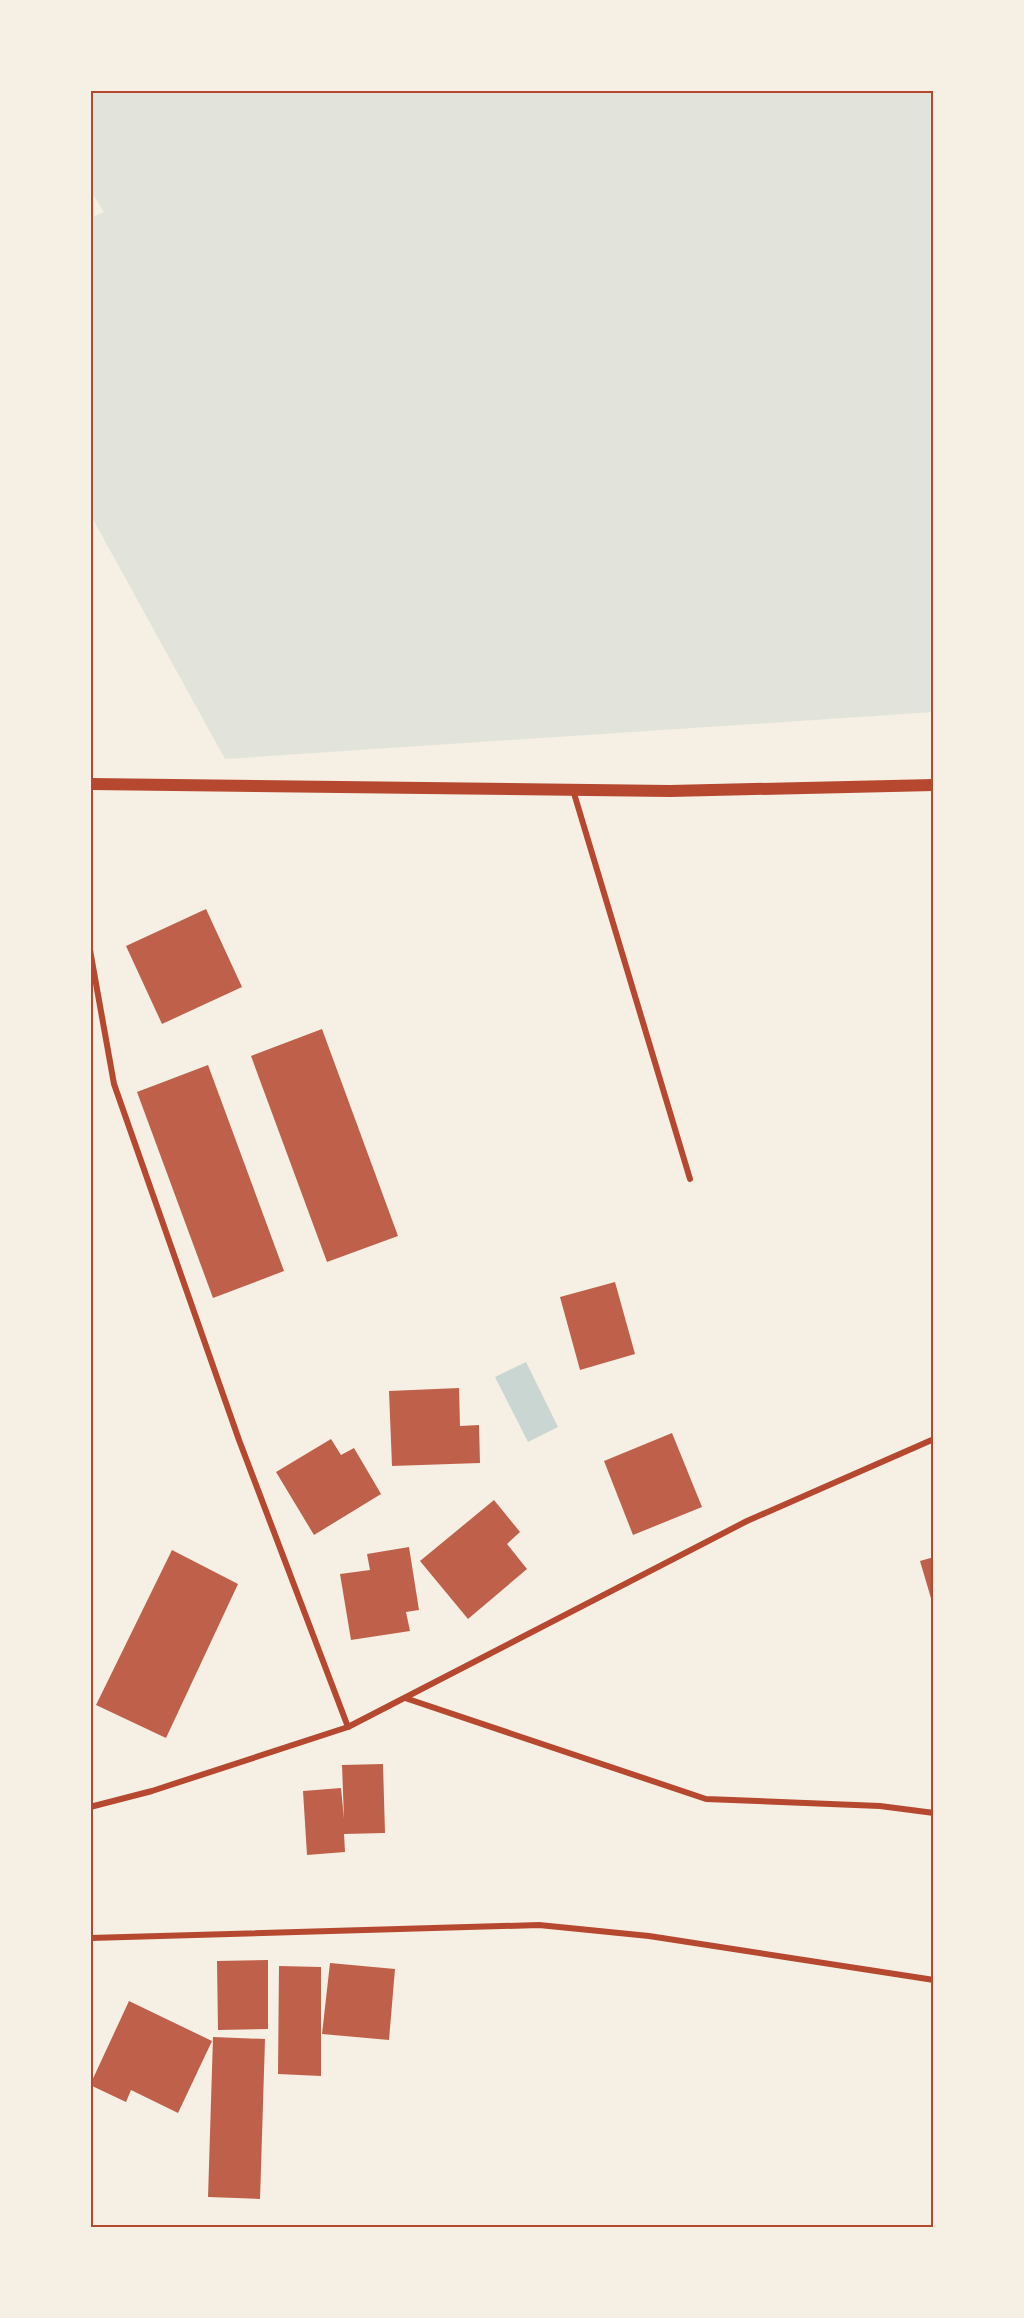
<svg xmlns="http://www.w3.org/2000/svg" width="1024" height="2318" font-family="'Source Sans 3',sans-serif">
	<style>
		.green { fill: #e2e4dc }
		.water { fill: #c9d6d2 }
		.building { fill: #bf614a }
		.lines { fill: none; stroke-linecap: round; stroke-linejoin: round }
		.minor { stroke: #b5482f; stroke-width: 6 }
		.secondary { stroke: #b5482f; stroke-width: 12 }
		.neatline { fill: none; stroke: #b5482f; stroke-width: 2 }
	</style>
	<rect width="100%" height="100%" fill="#f6efe4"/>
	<path class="green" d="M90,90H934V712L225,759L90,514V218L104,212L90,190Z"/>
	<path class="water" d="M526,1362L558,1427L528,1442L495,1377Z"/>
	<g class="building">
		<path d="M206,909L242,987L162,1024L126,946Z"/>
		<path d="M322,1029L398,1236L327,1262L251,1056Z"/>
		<path d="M208,1065L284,1271L213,1298L137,1092Z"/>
		<path d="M615,1282L635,1354L580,1370L560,1297Z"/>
		<path d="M459,1388L460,1426L479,1425L480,1463L392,1466L389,1391Z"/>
		<path d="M672,1433L702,1507L633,1535L604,1461Z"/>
		<path d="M331,1439L341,1455L354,1448L381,1494L314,1535L276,1472Z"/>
		<path d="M494,1500L520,1532L507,1544L527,1569L468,1619L420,1561Z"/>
		<path d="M409,1547L419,1610L406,1612L410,1631L351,1640L340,1574L370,1570L367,1554Z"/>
		<path d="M172,1550L238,1584L166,1738L96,1705Z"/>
		<path d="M934,1557V1605H933L920,1561Z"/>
		<path d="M383,1764L385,1833L344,1834L345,1852L307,1855L303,1791L341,1788L344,1819L342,1765Z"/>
		<path d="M268,1960V2029L218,2030L217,1961Z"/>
		<path d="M330,1963L395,1969L389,2040L322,2034Z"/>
		<path d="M279,1966L321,1967V2076L278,2074Z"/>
		<path d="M129,2001L212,2041L178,2113L131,2090L126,2102L90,2085Z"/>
		<path d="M213,2037L265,2039L260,2199L208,2197Z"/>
	</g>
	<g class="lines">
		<g class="minor">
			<path d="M573,790L690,1179"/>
			<path d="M90,950L114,1084L239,1440L348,1727"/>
			<path d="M405,1698L706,1799L880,1806L934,1813"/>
			<path d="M90,1807L152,1791L348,1727L747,1521L934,1439"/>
			<path d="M90,1938L539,1925L649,1936L934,1980"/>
		</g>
		<path class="secondary" d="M90,784L670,791L934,785"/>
	</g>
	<rect width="1024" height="2318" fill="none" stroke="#f6efe4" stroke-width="183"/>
	<rect x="92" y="92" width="840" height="2134" class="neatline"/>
</svg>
